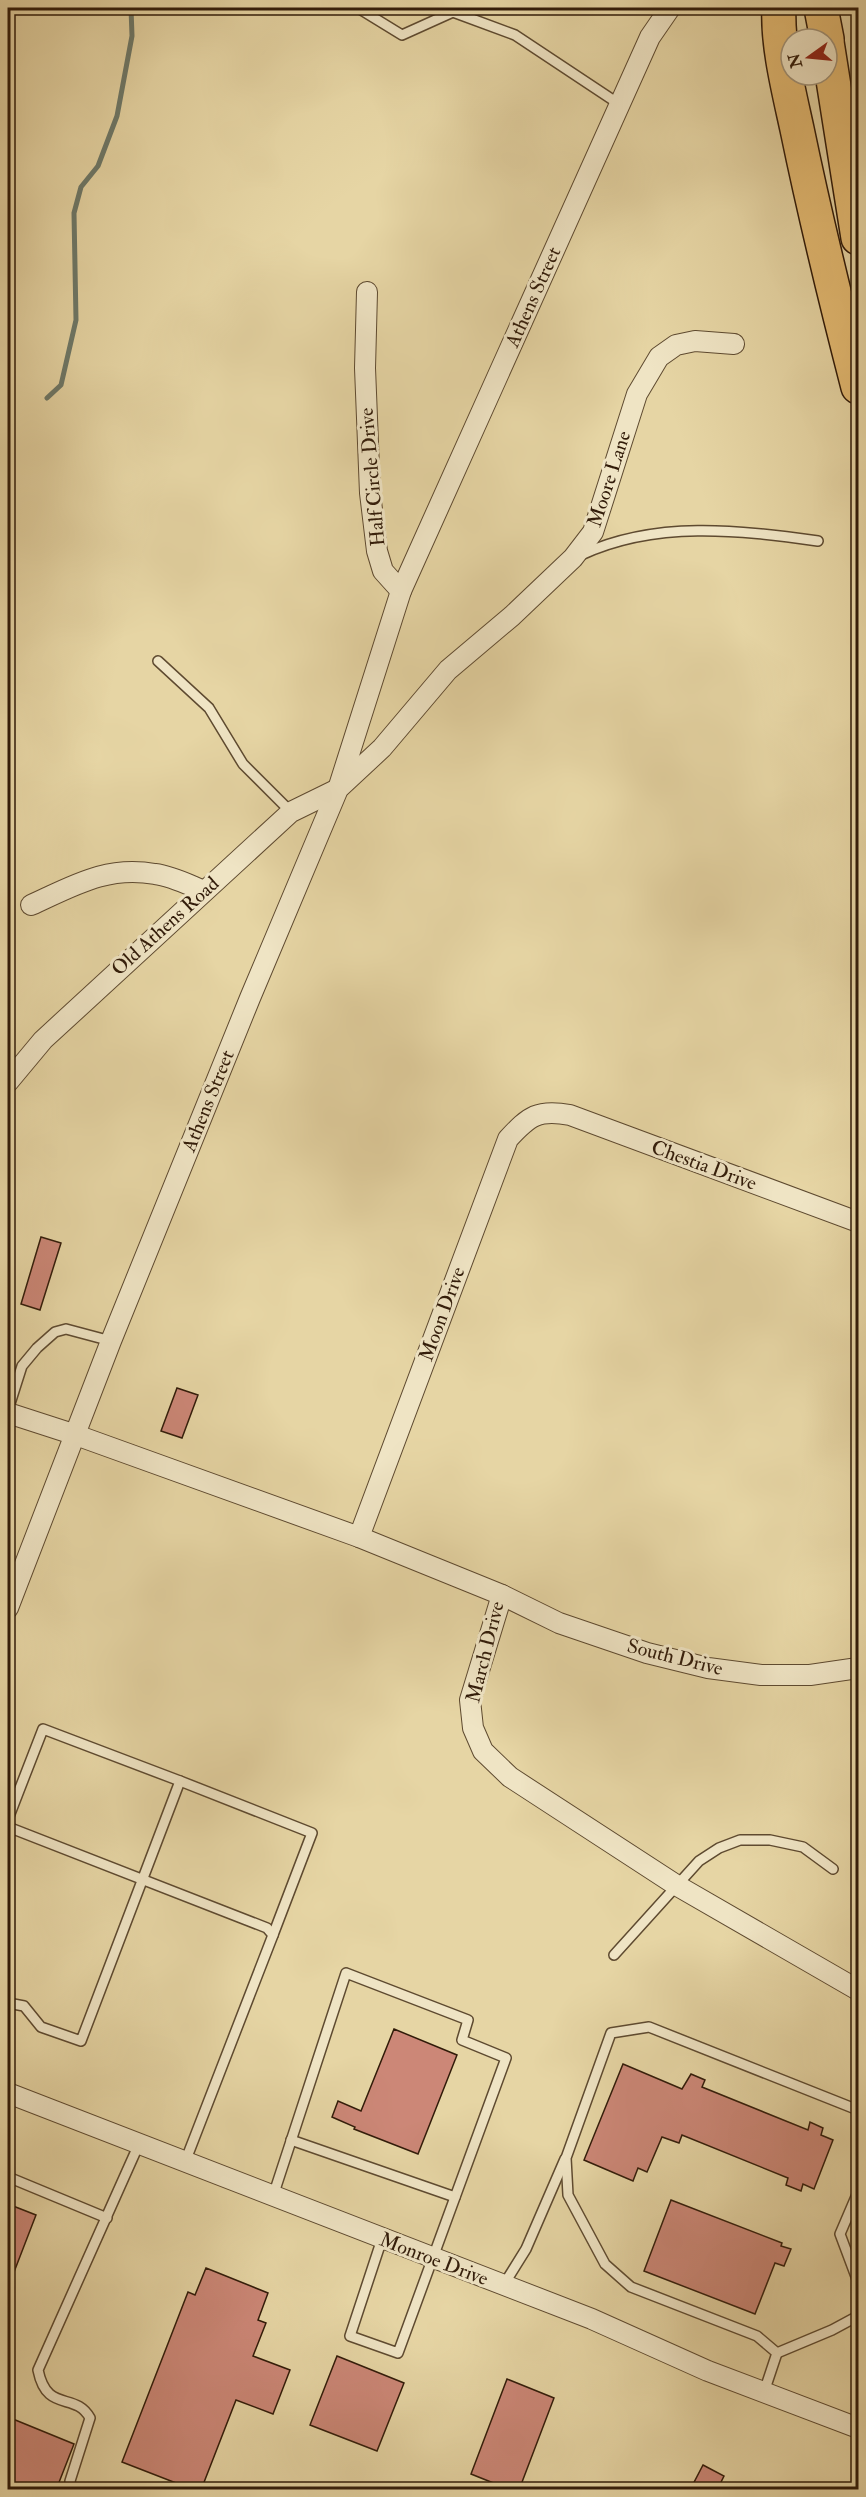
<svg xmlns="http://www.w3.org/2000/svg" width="866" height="2497" font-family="'IM FELL Double Pica',serif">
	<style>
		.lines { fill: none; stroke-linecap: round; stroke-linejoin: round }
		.stream { stroke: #6e7969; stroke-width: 5 }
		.building { fill: #cc8777; stroke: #311b09; stroke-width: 1.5 }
		.lane-casing { stroke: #5e4a30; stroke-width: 12 }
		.street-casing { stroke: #5e4a30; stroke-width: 22 }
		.highway-casing { stroke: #311b09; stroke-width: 36 }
		.lane { stroke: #efe4c4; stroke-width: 9 }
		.street { stroke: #efe4c4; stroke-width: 20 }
		.highway { stroke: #e3ba72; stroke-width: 33 }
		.labels { text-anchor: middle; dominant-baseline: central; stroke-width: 6; stroke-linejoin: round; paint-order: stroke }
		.street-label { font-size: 20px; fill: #311b09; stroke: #efe4c4 }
	</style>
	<rect width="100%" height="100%" fill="#e6d5a4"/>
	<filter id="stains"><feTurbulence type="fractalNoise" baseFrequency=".00333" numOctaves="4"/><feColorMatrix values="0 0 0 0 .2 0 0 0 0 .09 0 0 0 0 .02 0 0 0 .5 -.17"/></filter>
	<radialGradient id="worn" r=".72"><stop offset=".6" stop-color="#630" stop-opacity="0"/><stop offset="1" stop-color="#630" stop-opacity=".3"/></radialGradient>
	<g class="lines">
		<path class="stream" d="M47,398L61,385L76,320L74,213L81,187L98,166L117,116L132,36L131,8"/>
	</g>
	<g class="building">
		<path d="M41,1237L61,1243L40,1310L21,1304Z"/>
		<path d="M177,1388L198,1395L182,1438L161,1431Z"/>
		<path d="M394,2029L457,2055L418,2154L354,2129L355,2127L332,2117L338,2101L361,2111Z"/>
		<path d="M623,2064L682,2089L691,2074L705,2080L702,2087L808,2130L810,2122L823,2128L821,2135L833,2140L814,2189L803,2184L801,2191L786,2185L788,2178L682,2135L679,2143L662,2137L647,2172L638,2168L633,2181L584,2160Z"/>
		<path d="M671,2200L782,2243L781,2246L791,2249L784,2266L775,2263L755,2314L644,2271Z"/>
		<path d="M8,2204L36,2215L9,2285H8Z"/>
		<path d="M206,2268L268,2293L258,2320L266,2323L253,2356L290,2370L273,2414L236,2400L201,2490H194L122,2462L188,2292L195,2295Z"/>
		<path d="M337,2356L404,2383L377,2451L310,2425Z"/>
		<path d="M507,2379L554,2398L519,2490H511L471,2474Z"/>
		<path d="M8,2417L74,2444L56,2490H8Z"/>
		<path d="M703,2465L724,2476L717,2490H690Z"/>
	</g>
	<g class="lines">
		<defs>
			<g id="lane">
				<path d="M358,8L402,35L453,12L515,35L619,104"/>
				<path d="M581,555C656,520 738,530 818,541"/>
				<path d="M158,661L209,708L243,764L291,812"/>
				<path d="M8,1410L22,1366L37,1348L55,1332L66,1329L111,1341"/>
				<path d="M180,1781L312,1833L273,1935"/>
				<path d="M8,1819L43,1729L180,1781L81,2041L41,2027L24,2006L8,2003"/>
				<path d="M8,1827L267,1928L273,1935L185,2162"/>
				<path d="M614,1955L699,1861L719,1848L740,1840H770L803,1847L833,1869"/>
				<path d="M291,2140L455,2197"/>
				<path d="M8,2177L107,2218"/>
				<path d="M858,2192L840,2234L858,2282"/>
				<path d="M273,2196L346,1973L468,2020L462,2040L506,2058L398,2353L350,2336L382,2239"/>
				<path d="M503,2286L526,2249L565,2159"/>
				<path d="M777,2353L832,2330L858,2316"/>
				<path d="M764,2392L777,2353L757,2336L631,2287L605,2264L568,2195L566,2158L611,2033L649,2027L858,2110"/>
				<path d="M72,2490L70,2481L90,2418C75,2391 47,2414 38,2370L139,2144"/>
			</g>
			<g id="street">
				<path d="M367,292L365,368L370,493L377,551L383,571L401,591"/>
				<path d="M339,786L401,591L650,37L670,8"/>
				<path d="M31,905C73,886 107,865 155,874C172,876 189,885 204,891"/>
				<path d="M8,1082L43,1040L291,812L338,789"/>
				<path d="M8,1413L76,1435L359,1537L502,1595L559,1623L647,1653L708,1668L761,1675H810L858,1668"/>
				<path d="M359,1537L508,1139C529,1116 538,1109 570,1115L858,1222"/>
				<path d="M502,1595L470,1700L473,1728L483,1751L510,1777L676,1885L858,1990"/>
				<path d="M8,1608L111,1341L250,998L338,789L382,748L448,670L512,616L573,558L593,532L637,394L659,357L676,345L695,341L734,344"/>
				<path d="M8,2093L592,2319L708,2371L858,2428"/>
			</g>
			<g id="highway">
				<path d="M779,8C777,45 789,92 797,129C815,216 836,302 858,387"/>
				<path d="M821,8L827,39"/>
				<path d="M827,42L858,238"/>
			</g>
		</defs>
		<use href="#lane" class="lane-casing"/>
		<use href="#street" class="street-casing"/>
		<use href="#highway" class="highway-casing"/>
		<use href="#lane" class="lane"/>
		<use href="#street" class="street"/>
		<use href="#highway" class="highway"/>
	</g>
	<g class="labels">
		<g class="street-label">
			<text transform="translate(533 297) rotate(-66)">Athens Street</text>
			<text transform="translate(372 477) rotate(-95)">Half Circle Drive</text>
			<text transform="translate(609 479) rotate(-72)">Moore Lane</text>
			<text transform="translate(165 926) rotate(-42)">Old Athens Road</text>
			<text transform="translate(208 1101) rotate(-68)">Athens Street</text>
			<text transform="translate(704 1165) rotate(20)">Chestia Drive</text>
			<text transform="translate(442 1314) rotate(-70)">Moon Drive</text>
			<text transform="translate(485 1652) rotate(-76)">March Drive</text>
			<text transform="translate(675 1657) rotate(14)">South Drive</text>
			<text transform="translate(434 2259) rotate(21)">Monroe Drive</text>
		</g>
	</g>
	<rect width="866" height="2497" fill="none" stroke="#e6d5a4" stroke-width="30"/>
	<rect x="9" y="9" width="848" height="2479" fill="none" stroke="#311b09" stroke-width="3"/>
	<rect x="15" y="15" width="836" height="2467" fill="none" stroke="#311b09" stroke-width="1.5"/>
	<g transform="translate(809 57) rotate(255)"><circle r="28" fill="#efe4c4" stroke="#a39479" stroke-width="1.5"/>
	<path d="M0-4.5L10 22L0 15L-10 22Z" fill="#8f2418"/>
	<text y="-9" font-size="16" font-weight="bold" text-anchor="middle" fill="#311b09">N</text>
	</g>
	<rect width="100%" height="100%" filter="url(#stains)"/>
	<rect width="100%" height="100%" fill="url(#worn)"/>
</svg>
